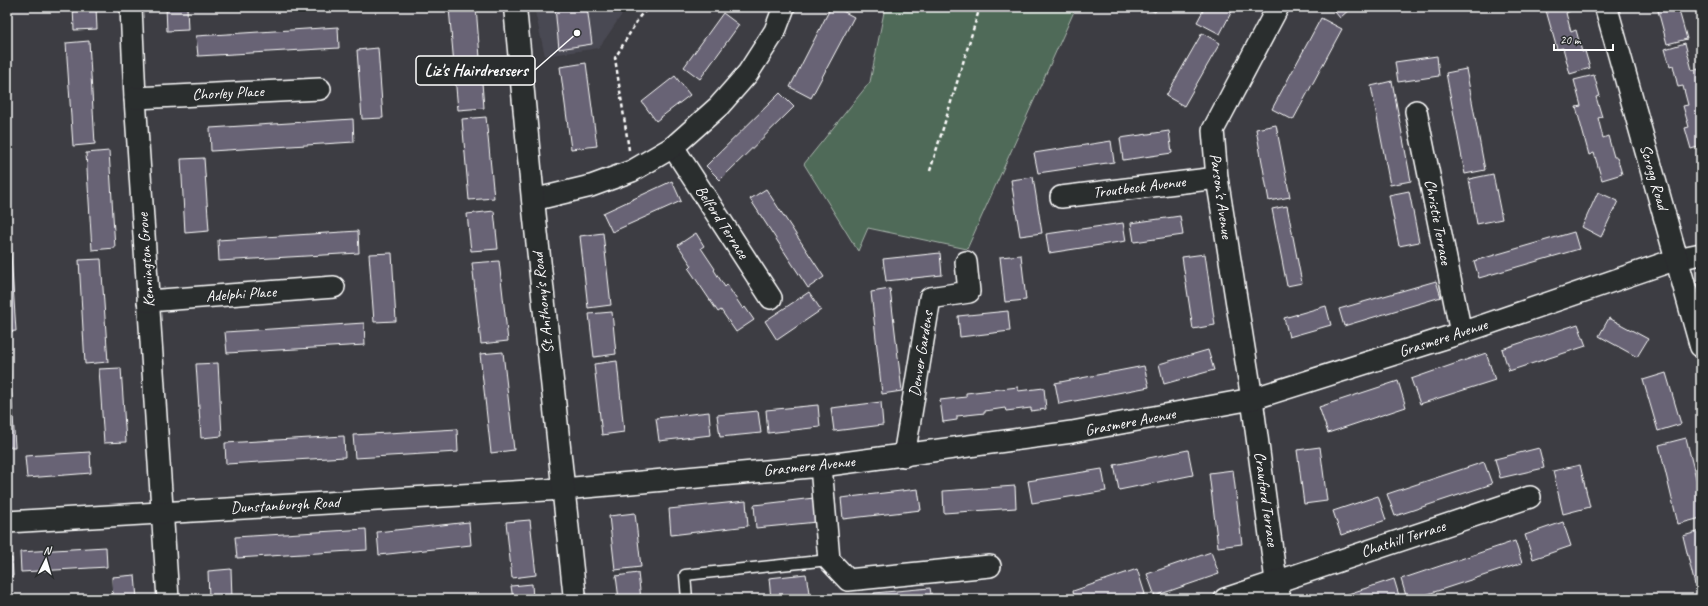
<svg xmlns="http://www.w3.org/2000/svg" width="1708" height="606" font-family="Caveat,sans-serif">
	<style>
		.built { fill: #4a4852 }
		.green { fill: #506a58; stroke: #a8b4ac }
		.building { fill: #686375; stroke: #fff }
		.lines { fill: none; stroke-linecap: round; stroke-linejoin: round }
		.service-casing { stroke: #fff; stroke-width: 13 }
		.minor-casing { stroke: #fff; stroke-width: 24 }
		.tertiary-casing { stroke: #fff; stroke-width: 25 }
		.path { stroke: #fff; stroke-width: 2.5; stroke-dasharray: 4 3; stroke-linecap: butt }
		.service { stroke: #2a2d2e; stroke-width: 10 }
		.minor { stroke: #2a2d2e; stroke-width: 21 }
		.tertiary { stroke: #2a2d2e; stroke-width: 22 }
		.labels { text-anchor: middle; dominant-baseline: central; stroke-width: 4; stroke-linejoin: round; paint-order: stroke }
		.street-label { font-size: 16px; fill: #fff; stroke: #2a2d2e }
		.leader { fill: none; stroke: #fff; stroke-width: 1.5 }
		.callout-dot { fill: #fff; stroke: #2a2d2e; stroke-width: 1.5 }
		.callout { fill: #2a2d2e; stroke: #fff; stroke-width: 1.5 }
		.callout-label { font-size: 17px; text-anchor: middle; font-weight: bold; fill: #fff }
	</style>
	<rect width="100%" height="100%" fill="#3d3d43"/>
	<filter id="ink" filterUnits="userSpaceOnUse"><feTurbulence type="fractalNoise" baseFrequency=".025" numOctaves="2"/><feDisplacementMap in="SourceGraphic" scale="8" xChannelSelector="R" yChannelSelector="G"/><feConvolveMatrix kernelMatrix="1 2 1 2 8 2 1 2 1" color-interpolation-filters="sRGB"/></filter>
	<g filter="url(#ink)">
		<path class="built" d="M534,7H627L599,48L545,56Z"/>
		<path class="green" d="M885,7H1076L967,249L868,228L858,251L804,164L870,82Z"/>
		<g class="building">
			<path d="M73,7H96L97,29L74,30Z"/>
			<path d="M166,7H187L188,30L167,31Z"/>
			<path d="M476,7L484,108L458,110L449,8Z"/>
			<path d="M555,7H587L592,44L559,49Z"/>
			<path d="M738,7H752L750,11Z"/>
			<path d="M831,7H835L854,17L811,98L790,87Z"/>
			<path d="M1144,7H1158L1155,12Z"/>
			<path d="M1205,7H1234L1220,34L1197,22Z"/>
			<path d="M1331,7H1352L1340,18Z"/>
			<path d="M1545,7H1569L1570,11L1566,13L1571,32L1576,30L1582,52L1585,51L1590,68L1570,74L1563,48L1557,49Z"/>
			<path d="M1657,7H1678L1687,39L1667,44Z"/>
			<path d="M723,13L739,25L700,79L684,67Z"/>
			<path d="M1321,18L1342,29L1293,120L1272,109Z"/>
			<path d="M338,27L339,48L198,56L196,36Z"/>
			<path d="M1202,33L1220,43L1184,106L1166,96Z"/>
			<path d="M89,41L95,144L73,146L66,43Z"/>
			<path d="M1685,43L1692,70L1698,69L1701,82V146L1691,149L1685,128L1689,127L1683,106L1688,105L1683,86L1678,87L1673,65L1670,66L1665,49Z"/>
			<path d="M378,48L383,118L362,119L357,50Z"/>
			<path d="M1437,56L1439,76L1398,82L1395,62Z"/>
			<path d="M586,63L597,146L571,149L560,67Z"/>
			<path d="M1466,69L1485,170L1465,174L1446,73Z"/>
			<path d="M1594,75L1600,96L1596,97L1602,117L1598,118L1603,138L1608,136L1614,157H1617L1622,174L1602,180L1594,153L1589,155L1576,107L1581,106L1574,80Z"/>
			<path d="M675,76L690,95L656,121L642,102Z"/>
			<path d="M1392,81L1411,181L1390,185L1371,86Z"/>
			<path d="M780,93L794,107L720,180L706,166Z"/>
			<path d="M486,117L494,198L469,200L462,119Z"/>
			<path d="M353,119L354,142L211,151L210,128Z"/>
			<path d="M1276,125L1290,197L1269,201L1256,129Z"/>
			<path d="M1169,131L1172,153L1123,160L1120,138Z"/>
			<path d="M1111,141L1114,162L1038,173L1034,153Z"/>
			<path d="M109,151L115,248L92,250L86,153Z"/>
			<path d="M204,158L209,231L185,233L181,159Z"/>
			<path d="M1493,174L1502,219L1477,224L1469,179Z"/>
			<path d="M1033,177L1042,233L1020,236L1011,180Z"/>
			<path d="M672,181L681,201L612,232L603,213Z"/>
			<path d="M766,189L824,277L808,288L750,199Z"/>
			<path d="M1409,191L1419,242L1399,246L1389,195Z"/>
			<path d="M1598,192L1618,201L1601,237L1582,227Z"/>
			<path d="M7,193L16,331L7,332Z"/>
			<path d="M1287,206L1302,283L1287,286L1272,209Z"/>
			<path d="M494,211L498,249L471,251L467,214Z"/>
			<path d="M1180,216L1183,235L1134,242L1131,223Z"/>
			<path d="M1123,223L1126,241L1049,253L1046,234Z"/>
			<path d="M358,231L359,253L219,261L218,240Z"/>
			<path d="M1574,232L1579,249L1479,278L1474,261Z"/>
			<path d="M603,233L611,305L588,308L580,236Z"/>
			<path d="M696,233L704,246L701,248L715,269L714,270L725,287L727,285L743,309L745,307L754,320L736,332L721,310L718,312L689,269L692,266L678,245Z"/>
			<path d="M392,253L396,321L374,322L369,254Z"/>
			<path d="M940,253L942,275L886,281L883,259Z"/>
			<path d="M1205,254L1215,325L1193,329L1182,257Z"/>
			<path d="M1021,255L1026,300L1005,302L1000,257Z"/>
			<path d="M101,259L108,362L85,364L79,260Z"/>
			<path d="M499,261L508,341L481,344L472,263Z"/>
			<path d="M1436,281L1441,297L1344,326L1339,309Z"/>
			<path d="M890,289L902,391L882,394L871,292Z"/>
			<path d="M809,292L821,310L777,340L765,321Z"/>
			<path d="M1326,306L1331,325L1289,337L1284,318Z"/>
			<path d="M1008,311L1010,331L960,337L958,316Z"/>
			<path d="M612,312L616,354L594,357L589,314Z"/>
			<path d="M1609,318L1648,339L1637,357L1599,336Z"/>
			<path d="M364,323L365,345L227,353L225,332Z"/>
			<path d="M1578,324L1586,346L1509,371L1502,349Z"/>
			<path d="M1208,350L1214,370L1164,384L1159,364Z"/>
			<path d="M503,352L514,450L491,453L480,354Z"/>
			<path d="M7,353H9L15,447H7Z"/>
			<path d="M1486,353L1495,380L1420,404L1411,379Z"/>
			<path d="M617,361L624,432L602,435L594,364Z"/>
			<path d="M218,363L222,436L201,438L196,364Z"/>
			<path d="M1144,366L1149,387L1059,404L1055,383Z"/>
			<path d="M121,368L126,442L104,443L99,369Z"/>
			<path d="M1666,373L1681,424L1658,431L1643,380Z"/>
			<path d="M1398,381L1406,407L1328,433L1319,407Z"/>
			<path d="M1018,387V391L1044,388L1046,409L1031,411V408L1006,411L1005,408L985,411V413L957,416V420L943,422L940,400L966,397V393Z"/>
			<path d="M881,402L883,425L834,431L831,408Z"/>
			<path d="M818,405L820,427L768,433L766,410Z"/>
			<path d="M758,411L761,433L720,437L717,415Z"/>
			<path d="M709,412L711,435L659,441L656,418Z"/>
			<path d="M457,429L458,452L355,458L353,435Z"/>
			<path d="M344,436L345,457L226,464L225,443Z"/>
			<path d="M1686,438L1701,498V518L1678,524L1659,445Z"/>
			<path d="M1320,447L1327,501L1304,504L1297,450Z"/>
			<path d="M1539,448L1544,468L1500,478L1495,459Z"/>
			<path d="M1188,450L1193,475L1119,490L1114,465Z"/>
			<path d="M90,452L91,473L27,478L25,456Z"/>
			<path d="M1484,462L1492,484L1395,516L1387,494Z"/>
			<path d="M1580,465L1590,507L1563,514L1553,471Z"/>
			<path d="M1102,469L1106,491L1032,503L1028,481Z"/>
			<path d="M1233,470L1242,544L1218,547L1209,473Z"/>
			<path d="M1015,486L1016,508L944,513L943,491Z"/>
			<path d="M918,489L921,510L843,519L841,498Z"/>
			<path d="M1378,496L1386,520L1341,535L1333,511Z"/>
			<path d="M814,498L817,522L756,528L754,505Z"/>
			<path d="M746,501L748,526L671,535L669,509Z"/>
			<path d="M635,513L641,567L615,570L609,516Z"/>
			<path d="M530,520L536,575L512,578L506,522Z"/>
			<path d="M469,522L471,545L379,555L377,532Z"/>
			<path d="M1563,522L1571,546L1533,559L1525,535Z"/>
			<path d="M366,529L367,550L237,558L235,537Z"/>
			<path d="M1701,531V584L1695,585L1683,536Z"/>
			<path d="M1515,541L1522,563L1413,599H1407L1401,579Z"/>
			<path d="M106,547L107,567L21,572L20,552Z"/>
			<path d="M1211,552L1219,574L1155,596L1147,574Z"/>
			<path d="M7,558H12L13,576L7,577Z"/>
			<path d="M231,569L232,599H209L208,571Z"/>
			<path d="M1137,569L1145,594L1130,599H1075L1073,591Z"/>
			<path d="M638,573L641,599H619L616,576Z"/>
			<path d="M806,574L810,599H771L769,578Z"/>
			<path d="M135,575L137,599H113L112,577Z"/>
			<path d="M1394,579L1400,599H1347L1345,595Z"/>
			<path d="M532,584L533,599H513L511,586Z"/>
			<path d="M930,588L932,599H874V593Z"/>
			<path d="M1694,596L1695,599H1681Z"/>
		</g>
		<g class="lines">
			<defs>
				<path id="service" d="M687,599L685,575L829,560"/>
				<g id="minor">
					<path d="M131,7L135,98L168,599"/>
					<path d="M1278,7L1213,130L1217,178L1252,399L1276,581L1280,599"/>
					<path d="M135,98L320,89"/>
					<path d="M1416,111L1461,333"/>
					<path d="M673,147L771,298"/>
					<path d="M1061,197L1217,178"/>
					<path d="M533,200L591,186L632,171L673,147L719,106L748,73L775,31L784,7"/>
					<path d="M148,301L334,287"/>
					<path d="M904,456L930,298L969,292L966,262"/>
					<path d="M821,466L829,560L848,580L990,566"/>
					<path d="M7,522L563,489L821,466L1072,432L1252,399L1461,333L1677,259L1701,254"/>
					<path d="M1225,599L1530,497"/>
				</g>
				<g id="tertiary">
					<path d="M515,7L533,200L575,599"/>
					<path d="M1606,7L1701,346"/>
				</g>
			</defs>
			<use href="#service" class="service-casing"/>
			<use href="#minor" class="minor-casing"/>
			<use href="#tertiary" class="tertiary-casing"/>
			<g class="path">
				<path d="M629,150L615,58L640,16L650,7"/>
				<path d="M930,171L980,7"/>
			</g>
			<use href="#service" class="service"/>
			<use href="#minor" class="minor"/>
			<use href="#tertiary" class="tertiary"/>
		</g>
	</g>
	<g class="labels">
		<g class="street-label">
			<text transform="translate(228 93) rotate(-3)">Chorley Place</text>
			<text transform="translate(1654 177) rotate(74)">Scrogg Road</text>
			<text transform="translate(1139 187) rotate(-7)">Troutbeck Avenue</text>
			<text transform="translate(1221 196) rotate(82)">Parson's Avenue</text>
			<text transform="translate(722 222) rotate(57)">Belford Terrace</text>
			<text transform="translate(1438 222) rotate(79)">Christie Terrace</text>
			<text transform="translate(146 260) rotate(-94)">Kennington Grove</text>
			<text transform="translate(241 294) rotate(-4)">Adelphi Place</text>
			<text transform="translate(543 303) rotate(-96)">St Anthony's Road</text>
			<text transform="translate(1443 338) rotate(-18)">Grasmere Avenue</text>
			<text transform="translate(921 354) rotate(-81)">Denver Gardens</text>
			<text transform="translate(1130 422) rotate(-11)">Grasmere Avenue</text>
			<text transform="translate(809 466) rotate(-6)">Grasmere Avenue</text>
			<text transform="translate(1266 499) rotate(82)">Crawford Terrace</text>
			<text transform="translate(285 505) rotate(-3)">Dunstanburgh Road</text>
			<text transform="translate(1403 539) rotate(-18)">Chathill Terrace</text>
		</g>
	</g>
	<path class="leader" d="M577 33L535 70"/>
	<circle class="callout-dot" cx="577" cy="33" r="4"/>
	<rect class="callout" x="416" y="56" width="119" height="29" rx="4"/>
	<g class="callout-label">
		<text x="476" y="76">Liz's Hairdressers</text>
	</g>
	<rect width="1708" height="606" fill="none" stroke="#2a2d2e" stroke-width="24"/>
	<rect x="12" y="12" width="1684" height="582" fill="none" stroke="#fff" stroke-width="1.5" filter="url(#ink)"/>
	<g transform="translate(46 560) rotate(5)" stroke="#2a2d2e" stroke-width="3" paint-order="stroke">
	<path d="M0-3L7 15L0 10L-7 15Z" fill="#ffffff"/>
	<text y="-6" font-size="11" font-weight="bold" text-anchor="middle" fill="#ffffff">N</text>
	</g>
	<path d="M1554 44v6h59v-6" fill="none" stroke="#ffffff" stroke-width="2"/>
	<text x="1560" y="44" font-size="12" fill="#ffffff" stroke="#2a2d2e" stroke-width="3" paint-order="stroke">20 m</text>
</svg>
